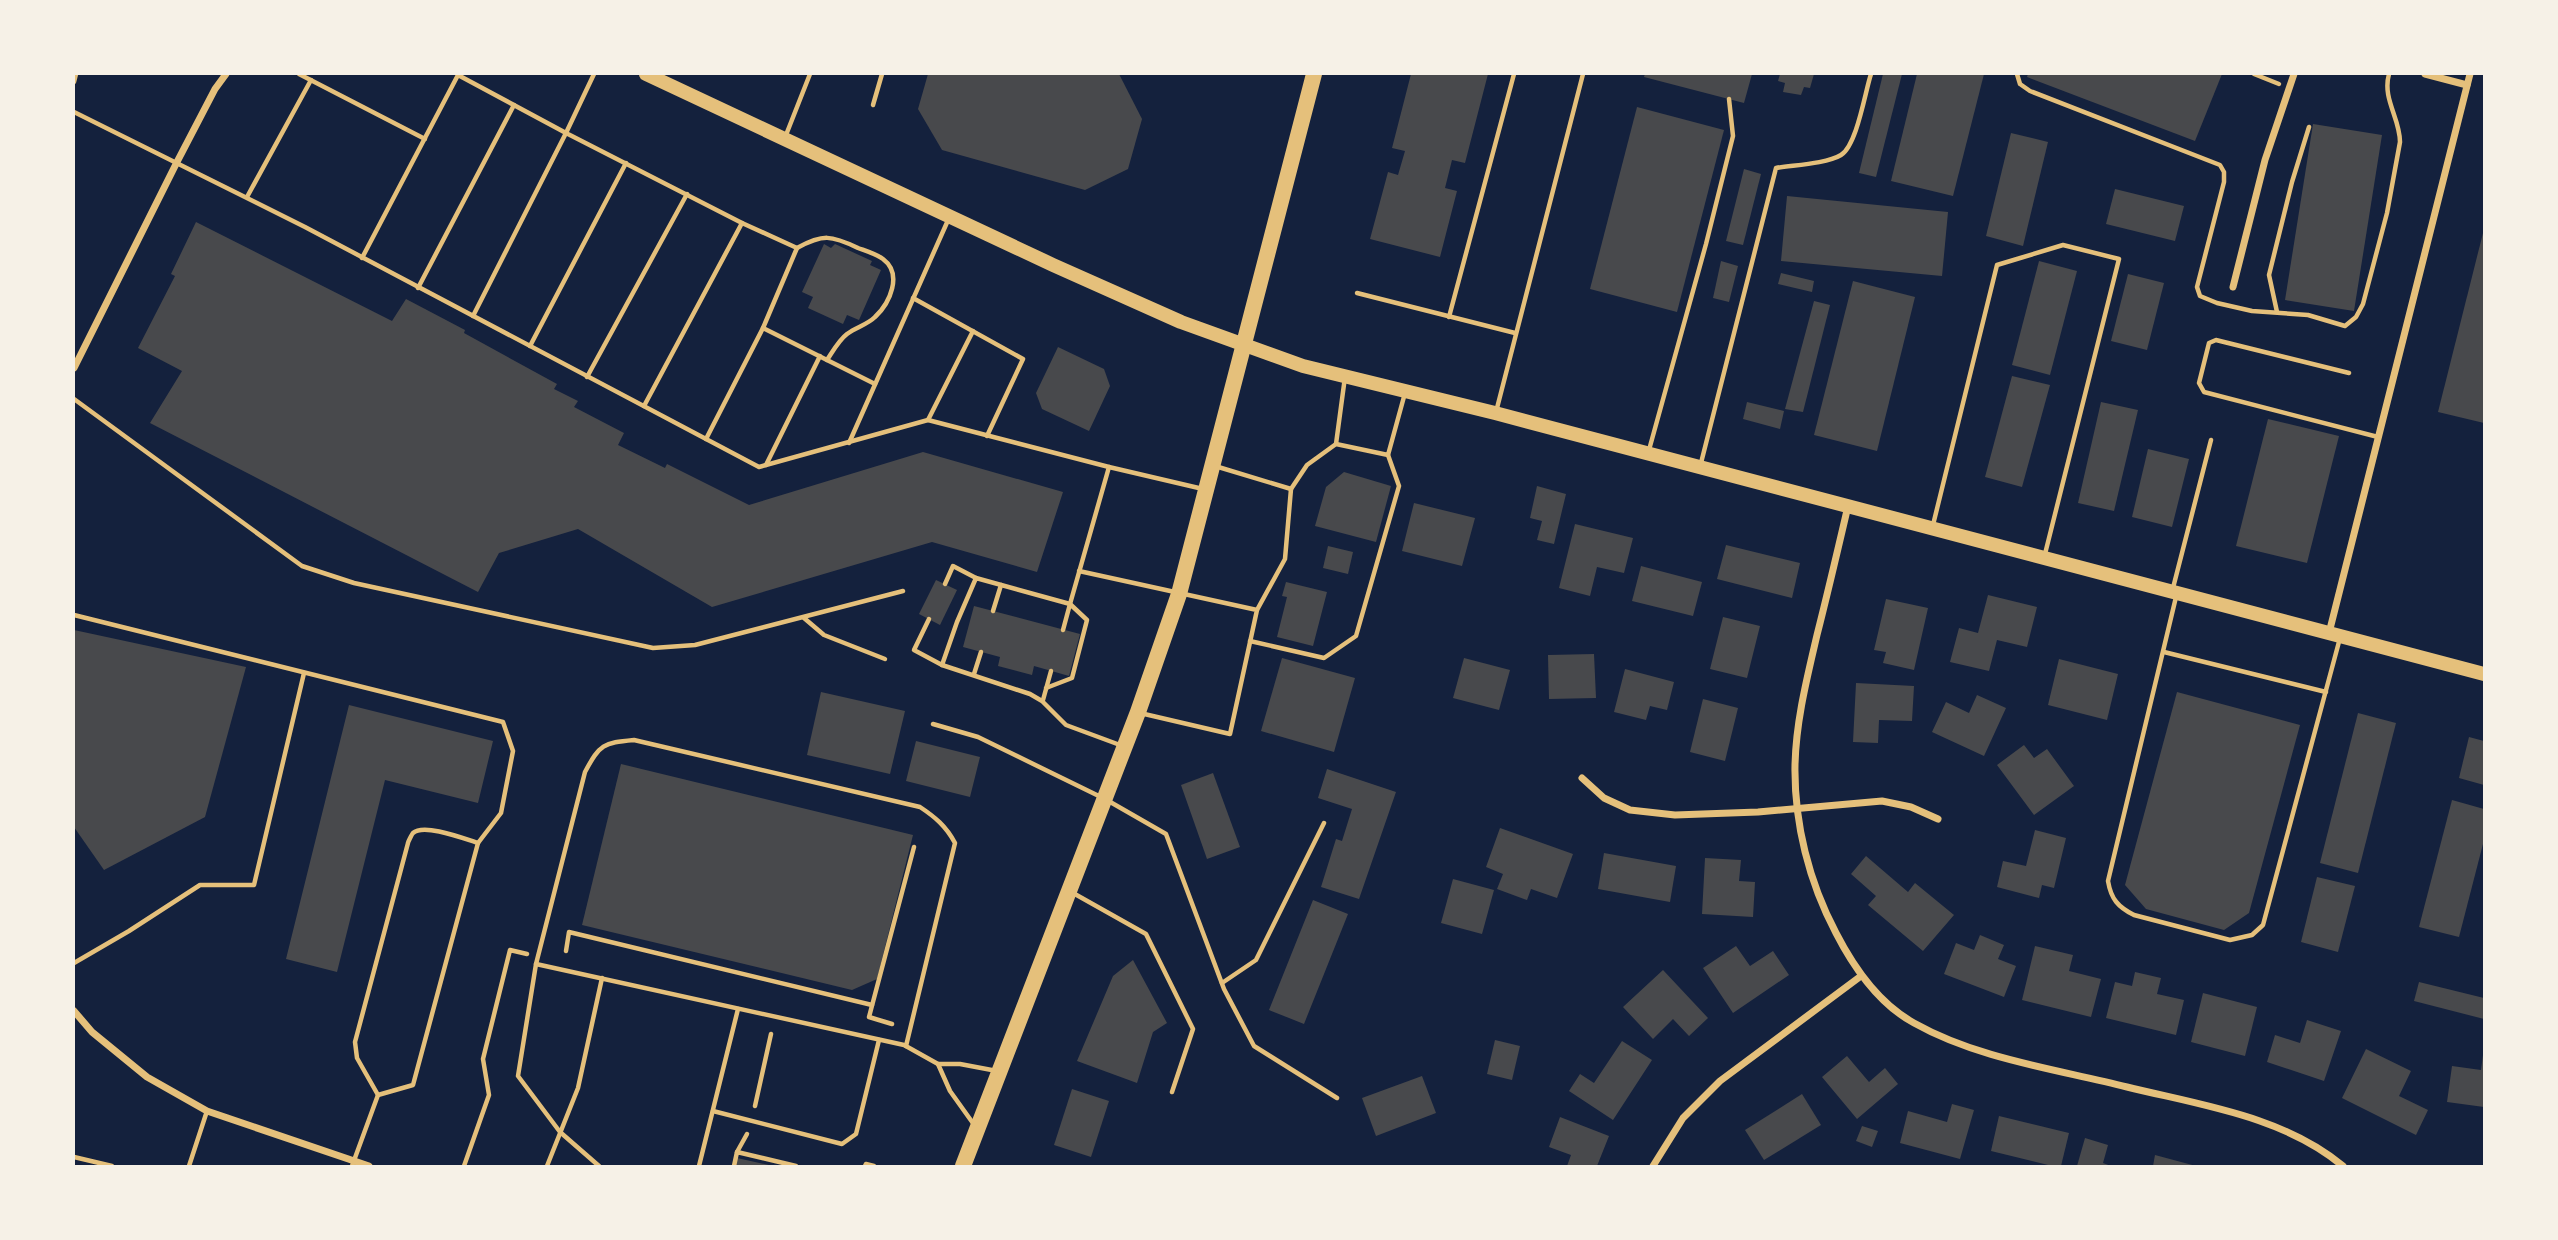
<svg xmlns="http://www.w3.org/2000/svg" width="2558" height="1240" font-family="'Fira Sans Condensed',sans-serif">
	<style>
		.building { fill: #48494c }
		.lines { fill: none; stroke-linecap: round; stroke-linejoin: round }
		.path { stroke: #e5c07b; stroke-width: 4.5 }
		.service { stroke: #e5c07b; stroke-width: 4.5 }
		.minor { stroke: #e5c07b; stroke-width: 7 }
		.secondary { stroke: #e5c07b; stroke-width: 14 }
		.primary { stroke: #e5c07b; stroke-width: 16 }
	</style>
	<rect width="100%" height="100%" fill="#14213d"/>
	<g class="building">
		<path d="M928,74H1119L1142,119L1128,169L1085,190L942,150L918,109Z"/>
		<path d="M1411,74H1488L1465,163L1452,160L1445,188L1457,191L1440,257L1370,239L1388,172L1398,175L1405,151L1392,148Z"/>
		<path d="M1645,74H1752L1744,103L1644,77Z"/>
		<path d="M1780,74H1814L1810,88L1804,87L1801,95L1783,92L1785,83L1778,81Z"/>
		<path d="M1883,74H1902L1876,177L1859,173Z"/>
		<path d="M1917,74H1984L1953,196L1891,181Z"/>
		<path d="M2028,74H2222L2195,141L2027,77Z"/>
		<path d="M1637,107L1724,130L1677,312L1590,289Z"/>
		<path d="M2313,124L2382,135L2354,311L2285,300Z"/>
		<path d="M2011,133L2048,142L2023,246L1986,236Z"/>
		<path d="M1744,169L1761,174L1743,245L1726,241Z"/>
		<path d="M2115,189L2184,206L2175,241L2106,224Z"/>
		<path d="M1787,196L1948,212L1942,276L1781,261Z"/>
		<path d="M196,222L392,321L406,299L465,330L464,333L557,384L554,389L578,401L574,407L624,433L618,445L665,468L667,464L749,505L923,452L1063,492L1037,572L932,542L712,607L578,529L499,553L478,592L150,423L182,371L138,348L175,276L171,274Z"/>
		<path d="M2484,229V423L2438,412Z"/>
		<path d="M824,244L831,248L835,244L872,261L870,265L881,270L859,320L847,315L843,324L808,308L813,297L802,292Z"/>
		<path d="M1721,261L1738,266L1729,302L1713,298Z"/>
		<path d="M2039,261L2077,271L2050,375L2012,365Z"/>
		<path d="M1781,273L1814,281L1812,292L1778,284Z"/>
		<path d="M2128,274L2164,283L2147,350L2111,341Z"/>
		<path d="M1853,281L1915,297L1877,451L1814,435Z"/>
		<path d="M1814,301L1830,305L1803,412L1785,409Z"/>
		<path d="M1058,347L1104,369L1110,386L1089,431L1042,409L1036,393Z"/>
		<path d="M2012,376L2050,385L2022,487L1985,477Z"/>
		<path d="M1747,402L1784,411L1780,429L1743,419Z"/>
		<path d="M2101,402L2138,410L2114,511L2078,503Z"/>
		<path d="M2268,419L2339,436L2307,563L2236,546Z"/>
		<path d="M2148,449L2189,459L2172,527L2132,517Z"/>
		<path d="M1344,472L1391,486L1376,542L1315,526L1326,487Z"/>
		<path d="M1537,486L1566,494L1554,544L1537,540L1542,521L1530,518Z"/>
		<path d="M1414,503L1475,518L1462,566L1402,551Z"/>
		<path d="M1575,524L1633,538L1624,573L1597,567L1590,596L1559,588Z"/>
		<path d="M1726,545L1800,563L1792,598L1717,579Z"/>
		<path d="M1328,546L1353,552L1348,574L1323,568Z"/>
		<path d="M1641,566L1702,582L1693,616L1632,601Z"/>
		<path d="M936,580L957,590L940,625L919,614Z"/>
		<path d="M1286,582L1327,592L1313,646L1277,637L1287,597L1282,596Z"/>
		<path d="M1988,595L2037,607L2027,647L1997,640L1989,671L1950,662L1959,628L1978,633Z"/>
		<path d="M1886,599L1928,608L1914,670L1883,663L1886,652L1874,650Z"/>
		<path d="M974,606L1080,634L1069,676L1034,666L1032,675L998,666L1000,657L963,647Z"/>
		<path d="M1723,617L1760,626L1747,678L1710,669Z"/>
		<path d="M74,630L246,667L205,817L104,870L74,827Z"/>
		<path d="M1594,654L1596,698L1549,699L1548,655Z"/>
		<path d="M1282,658L1355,678L1334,752L1261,731Z"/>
		<path d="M1464,658L1510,670L1499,710L1453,698Z"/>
		<path d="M2059,659L2118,674L2107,720L2048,705Z"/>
		<path d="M1625,669L1674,682L1667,710L1650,706L1646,720L1614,712Z"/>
		<path d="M1856,683L1914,686L1912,721L1879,720L1878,743L1853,742Z"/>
		<path d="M821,692L905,711L890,774L807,755Z"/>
		<path d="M2177,692L2300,725L2249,913L2224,930L2146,909L2125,885Z"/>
		<path d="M1977,695L2006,708L1984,756L1932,732L1946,702L1969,713Z"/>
		<path d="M1703,699L1738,708L1725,761L1690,752Z"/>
		<path d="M349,705L493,741L478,803L385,780L337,972L286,959Z"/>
		<path d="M2358,713L2396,723L2358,873L2320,863Z"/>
		<path d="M2469,737L2484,741V785L2459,778Z"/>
		<path d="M916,741L980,757L970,797L906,781Z"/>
		<path d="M2024,745L2034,758L2047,749L2074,786L2034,815L1997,765Z"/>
		<path d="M621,764L913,835L877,979L852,990L582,925Z"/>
		<path d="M1327,769L1396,792L1359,899L1321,887L1336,839L1342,841L1352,809L1318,798Z"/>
		<path d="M1213,773L1240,847L1207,859L1181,785Z"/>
		<path d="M2452,800L2484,809V840L2459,937L2419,927Z"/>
		<path d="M1500,828L1573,854L1557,898L1531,889L1527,900L1497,889L1503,874L1486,867Z"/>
		<path d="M2035,830L2066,838L2054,888L2042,885L2039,898L1997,887L2003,861L2026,866Z"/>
		<path d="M1604,853L1676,866L1670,902L1598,889Z"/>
		<path d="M1866,856L1908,892L1915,883L1954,915L1923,951L1868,905L1876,896L1851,874Z"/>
		<path d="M1705,858L1741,860L1739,881L1755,882L1753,917L1702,914Z"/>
		<path d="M2317,877L2355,886L2338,952L2301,942Z"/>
		<path d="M1453,879L1494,890L1482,934L1441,923Z"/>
		<path d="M1313,900L1348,914L1304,1024L1269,1010Z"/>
		<path d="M1980,935L2004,945L1998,959L2016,966L2004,997L1944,974L1956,943L1974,950Z"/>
		<path d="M1736,946L1750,966L1773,951L1789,975L1733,1013L1703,968Z"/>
		<path d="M2035,946L2073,955L2069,971L2101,979L2091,1017L2022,1000Z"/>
		<path d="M1133,960L1167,1023L1153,1032L1137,1083L1077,1061L1113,976Z"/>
		<path d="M1663,970L1708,1018L1689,1036L1673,1019L1653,1039L1623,1007Z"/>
		<path d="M2135,972L2161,978L2157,994L2184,1000L2176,1035L2106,1018L2115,982L2132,986Z"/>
		<path d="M2419,982L2484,998V1019L2414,1001Z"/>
		<path d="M2203,993L2257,1007L2245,1056L2191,1042Z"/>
		<path d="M2307,1020L2341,1031L2324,1081L2267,1062L2275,1035L2300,1043Z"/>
		<path d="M1495,1040L1520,1046L1512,1080L1487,1074Z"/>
		<path d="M1622,1041L1652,1060L1613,1120L1569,1091L1580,1074L1594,1083Z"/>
		<path d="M2366,1049L2411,1071L2399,1096L2428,1110L2416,1135L2342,1098Z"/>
		<path d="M2483,1055L2484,1107L2447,1102L2452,1066L2481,1070Z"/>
		<path d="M1847,1056L1869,1082L1885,1068L1898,1084L1857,1119L1822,1077Z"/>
		<path d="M1422,1076L1436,1113L1376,1136L1362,1098Z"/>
		<path d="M1072,1089L1109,1101L1091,1157L1054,1145Z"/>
		<path d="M1802,1094L1821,1125L1764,1160L1745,1130Z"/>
		<path d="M1952,1104L1974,1110L1960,1159L1900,1143L1908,1111L1947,1122Z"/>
		<path d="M1999,1116L2069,1133L2061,1166H2052L1991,1151Z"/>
		<path d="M1560,1117L1609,1136L1597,1166H1567L1571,1155L1549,1147Z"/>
		<path d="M1862,1126L1878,1131L1872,1147L1856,1141Z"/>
		<path d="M2085,1138L2108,1145L2103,1163L2111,1166H2077Z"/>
		<path d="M2155,1155L2196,1166H2153Z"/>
		<path d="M737,1158L769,1165V1166H735Z"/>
	</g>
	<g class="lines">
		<g class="path">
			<path d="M2017,74L2020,84L2030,91L2220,165L2224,172V182L2197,287L2200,296L2217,303L2252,311L2308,315L2345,326L2356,317L2363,304L2387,213L2400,142C2400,118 2382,99 2389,74"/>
			<path d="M2254,74L2279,84"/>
			<path d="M2277,312L2269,275L2292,182L2309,127"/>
			<path d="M566,951L569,932L872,1005"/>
			<path d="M892,1024L869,1017L914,847"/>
			<path d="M755,1106L771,1034"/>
			<path d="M737,1152L747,1134"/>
			<path d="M464,1166L489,1095L483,1059L510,950L527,954"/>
			<path d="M734,1166L737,1152L796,1166"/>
			<path d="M865,1166L866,1164L874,1166"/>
		</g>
		<g class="service">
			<path d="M299,74L425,139"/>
			<path d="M594,74L566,133L742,223L797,248L763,328L875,384"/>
			<path d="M74,82L76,74"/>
			<path d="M873,105L882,74"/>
			<path d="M74,112L305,227L759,467L928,420L1109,467"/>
			<path d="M786,135L810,74"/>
			<path d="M247,197L311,80"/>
			<path d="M797,248C823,234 831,235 858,248C866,251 876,254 883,259C903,274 890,303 875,317C867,325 856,327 847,334C839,340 833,351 827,360"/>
			<path d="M362,258L458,75L566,133L473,316"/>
			<path d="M418,288L514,105"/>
			<path d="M1357,293L1515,333"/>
			<path d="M913,298L1023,359L987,436"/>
			<path d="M1449,317L1514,74"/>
			<path d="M530,346L626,163"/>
			<path d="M2349,373L2216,340L2209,343L2199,383L2204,392L2378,437"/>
			<path d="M587,377L687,194"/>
			<path d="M74,399L302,566L354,583L653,648L695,645L903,591"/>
			<path d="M644,406L742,223"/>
			<path d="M1496,412L1583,74"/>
			<path d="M928,420L973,331"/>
			<path d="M706,439L763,328"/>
			<path d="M849,443L949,218"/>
			<path d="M1336,444L1345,377"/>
			<path d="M1649,450L1706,244L1733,136L1729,99"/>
			<path d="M1701,463L1776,168C1793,165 1826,164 1841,155C1857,145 1865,92 1871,74"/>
			<path d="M766,465L820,356"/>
			<path d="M1215,466L1291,489"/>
			<path d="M1933,525L1997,265L2063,245L2119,259L2045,554"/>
			<path d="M1079,571L1257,610L1230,734L1140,713"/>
			<path d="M945,584L953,566L976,578"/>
			<path d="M2173,588L2211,440"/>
			<path d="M2176,597L2108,881C2111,899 2118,907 2134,915L2230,940L2252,935L2263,925L2340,638"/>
			<path d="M1257,610L1285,559L1291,489L1307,465L1336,444L1388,455L1405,393"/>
			<path d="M993,611L1001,585"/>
			<path d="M74,615L503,722L513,751L501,813L478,843L413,1085L378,1095L352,1166"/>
			<path d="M804,618L824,635L885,659"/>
			<path d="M929,619L914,650L942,665"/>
			<path d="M1250,641L1324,658L1356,636L1399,486L1388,455"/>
			<path d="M2164,652L2326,692"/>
			<path d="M974,674L981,652"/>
			<path d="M1046,688L1072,678L1087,620L1070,604L1063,630"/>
			<path d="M1043,700L1051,671"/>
			<path d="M933,724L978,737L1105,799L1166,834L1224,989L1254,1046L1337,1098"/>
			<path d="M1120,745L1066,725L1042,701L1030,694L942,665L957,622L976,578L1070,604L1109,467L1203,489"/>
			<path d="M1073,893L1146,934L1193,1029L1172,1092"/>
			<path d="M74,963L129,931L200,885H254L304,673"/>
			<path d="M536,964L904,1045L938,1064H960L997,1071"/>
			<path d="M1222,983L1256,960L1324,823"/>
			<path d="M938,1064L950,1091L975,1126"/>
			<path d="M378,1095L357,1058L355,1042L408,843C408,842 412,834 413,833C424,823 465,839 478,843"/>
			<path d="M713,1111L842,1144L856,1134L879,1040"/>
			<path d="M74,1157L112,1166"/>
			<path d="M189,1166L207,1111"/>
			<path d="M547,1166L578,1088L602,978"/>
			<path d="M599,1166L560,1132L518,1076L536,964L585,772C600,744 603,743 634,740L920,807C935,817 946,826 955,843L906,1046"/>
			<path d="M699,1166L738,1009"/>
		</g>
		<g class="minor">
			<path d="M2425,74L2467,85"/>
			<path d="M2233,287L2265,160L2294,74"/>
			<path d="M74,368L177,162L215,89L226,74"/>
			<path d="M1848,506C1838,549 1828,592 1817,635C1807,678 1796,721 1795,765C1794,823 1809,882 1836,933C1854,968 1879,1004 1914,1023C1978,1059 2056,1069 2127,1087C2200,1105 2283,1116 2343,1166"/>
			<path d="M2329,633L2470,74"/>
			<path d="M1582,778L1604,798L1630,810L1675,815L1758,812L1882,801L1911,807L1938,819"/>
			<path d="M74,1011L92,1032L147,1077L207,1111L369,1166"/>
			<path d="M1653,1166L1683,1118L1720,1081L1861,976"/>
		</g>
		<path class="secondary" d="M646,74L1053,265L1181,322L1303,366L1495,413L2484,674"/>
		<path class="primary" d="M963,1166L1138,712L1179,594L1314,74"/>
	</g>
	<rect width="2558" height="1240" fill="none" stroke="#f6f1e7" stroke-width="150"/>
</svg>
